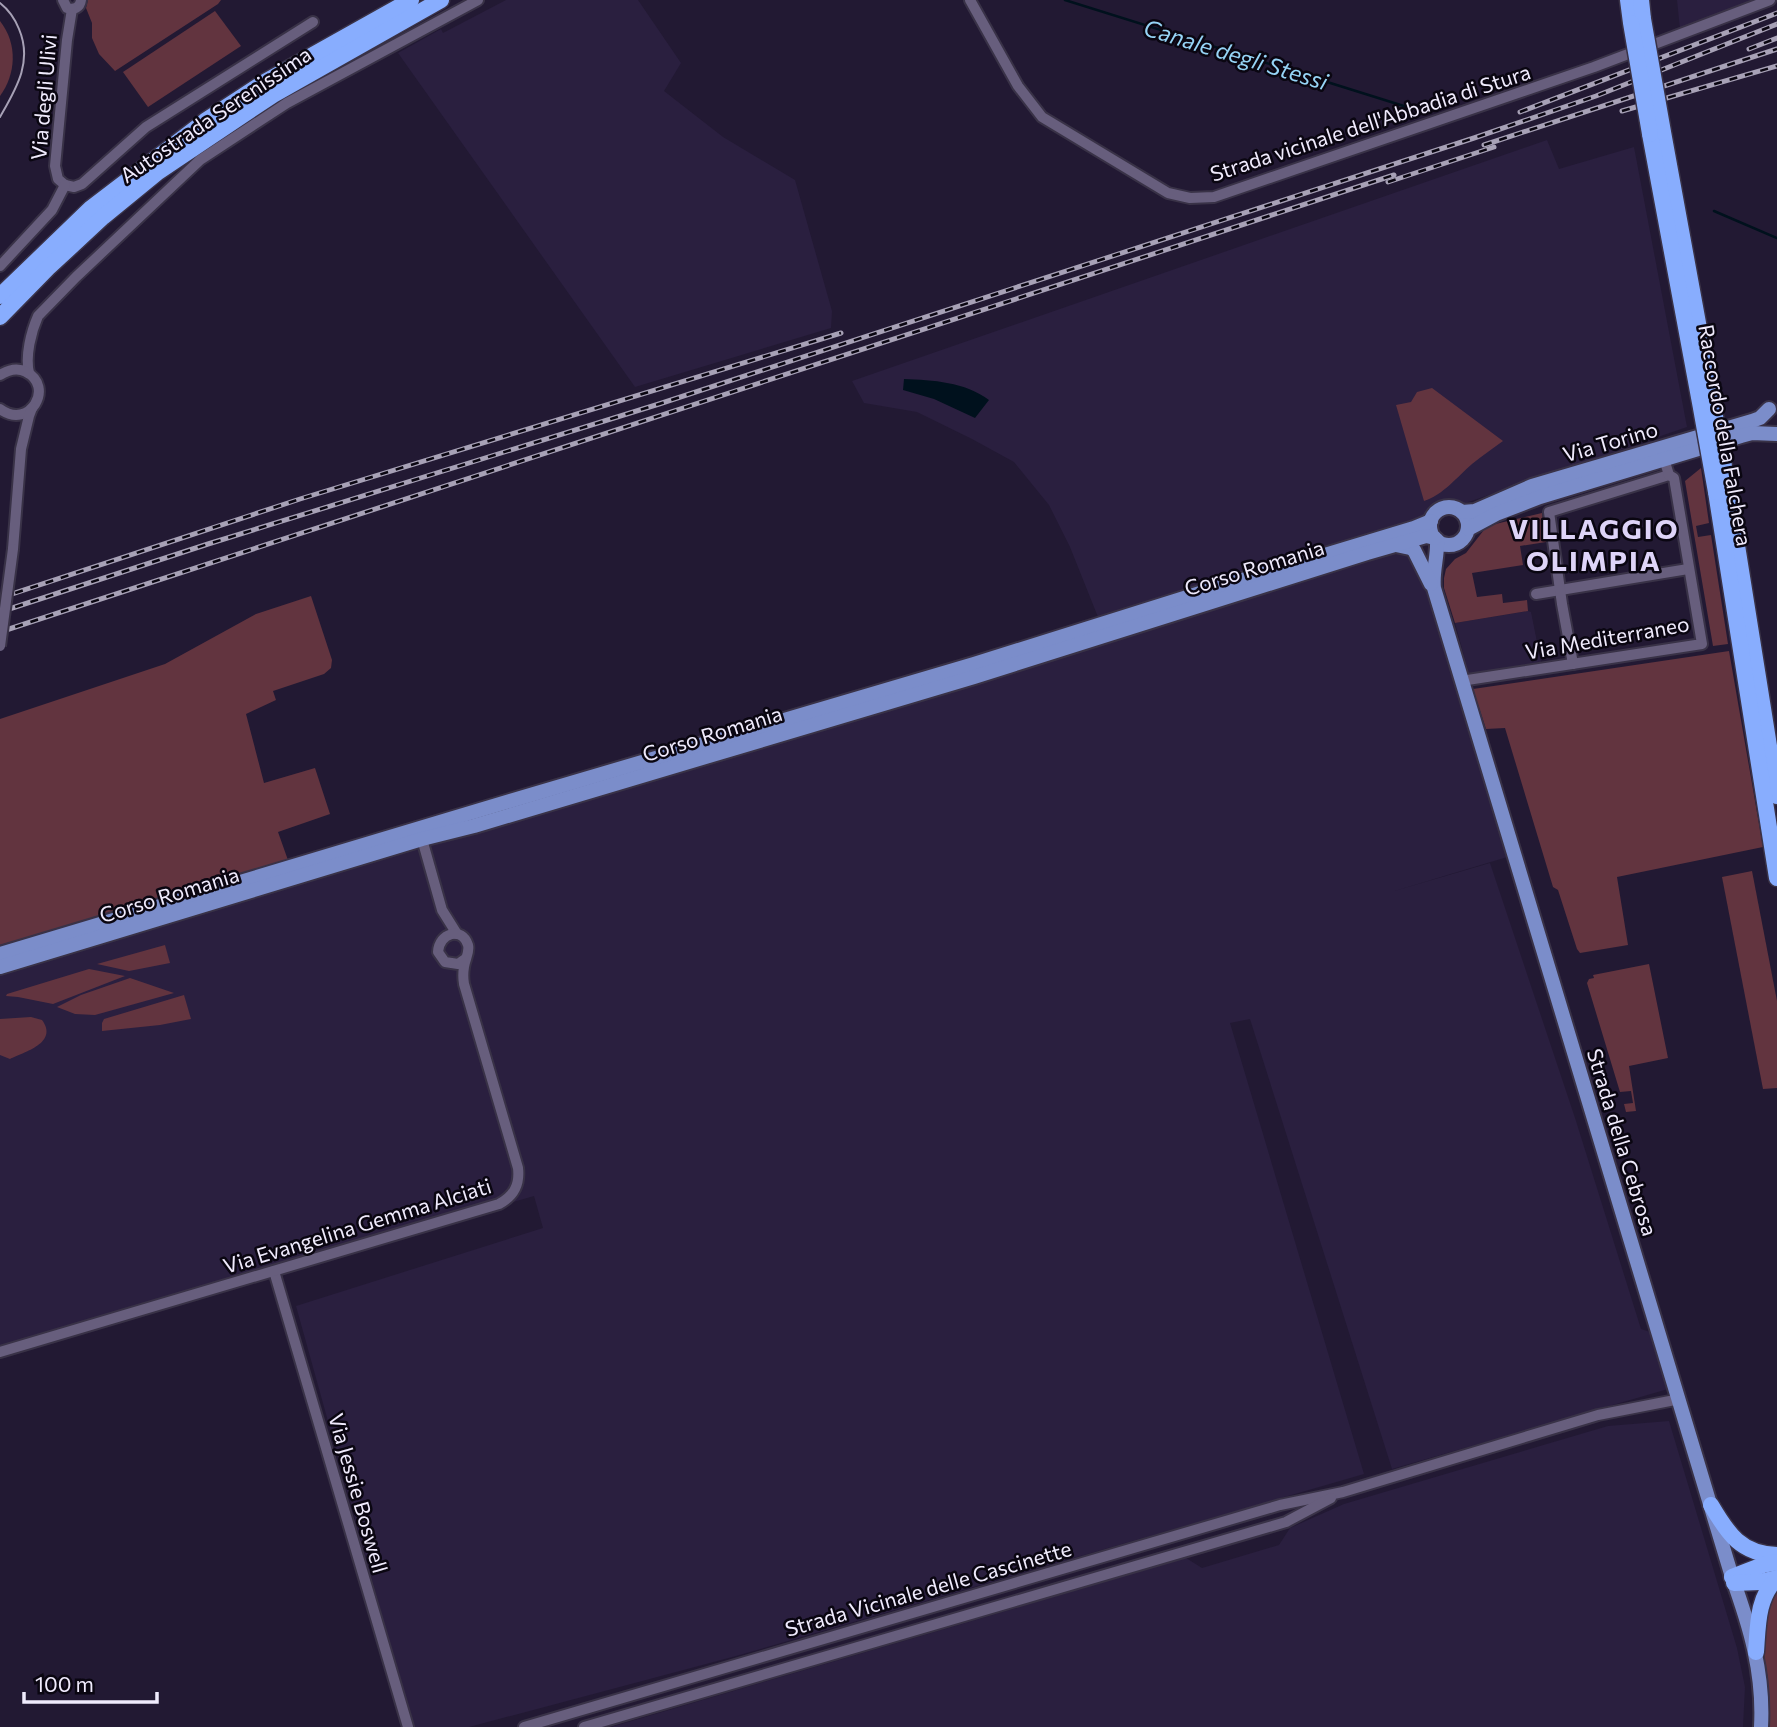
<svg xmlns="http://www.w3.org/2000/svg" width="1777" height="1727" font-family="Commissioner,sans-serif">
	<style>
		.built { fill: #2a1f3f }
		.green { fill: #62343f }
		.water { fill: #00111d }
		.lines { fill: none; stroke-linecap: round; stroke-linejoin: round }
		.stream { stroke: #00111d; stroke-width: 2.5 }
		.minor-casing { stroke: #393247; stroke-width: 14 }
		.major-casing { stroke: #393247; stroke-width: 18 }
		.highway-casing { stroke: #393247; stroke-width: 19 }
		.minor { stroke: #675e7d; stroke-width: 10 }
		.major { stroke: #7b8dca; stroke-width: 14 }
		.highway { stroke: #88adfe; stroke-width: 16 }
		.tram { stroke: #a7a1b6; stroke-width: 2 }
		.rail-casing { stroke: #a7a1b6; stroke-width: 5 }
		.rail { stroke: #0a0611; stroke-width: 2.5; stroke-dasharray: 8; stroke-linecap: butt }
		.minor-bridge-casing { stroke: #393247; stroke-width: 14; stroke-linecap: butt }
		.highway-bridge-casing { stroke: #393247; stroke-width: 19; stroke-linecap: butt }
		.minor-bridge { stroke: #675e7d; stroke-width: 10 }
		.highway-bridge { stroke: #88adfe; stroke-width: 16 }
		.labels { text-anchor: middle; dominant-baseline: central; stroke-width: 5; stroke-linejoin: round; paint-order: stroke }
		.street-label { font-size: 21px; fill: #f0ebfd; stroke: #0a0611 }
		.water-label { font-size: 23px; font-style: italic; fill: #96d4f6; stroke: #0a0611 }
		.district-label { font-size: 28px; font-weight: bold; letter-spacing: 2px; fill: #ded4f8; stroke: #0a0611 }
	</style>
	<rect width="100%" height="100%" fill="#221933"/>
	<g class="built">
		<path d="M506,0H638L681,63L664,91L723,137L795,180L832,311L831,328L635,387L398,53L441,29L443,33Z"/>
		<path d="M1677,0H1755L1680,29Z"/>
		<path d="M1547,140L1559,169L1634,147L1687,427L1375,534L1308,552L1098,617L1070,547L1049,505L1014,462L972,439L917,412L864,403L852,381Z"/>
		<path d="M1396,545L1417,554L1514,855L1391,892L1490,863L1576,1121L1641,1329L1650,1332L1668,1389L1392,1469L1250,1019L1230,1023L1364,1474L736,1656L469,1727H413L296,1306L543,1228L534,1196L292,1265L0,1352V967Z"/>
		<path d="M1528,611L1531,612L1541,662L1469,674L1455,623Z"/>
		<path d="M1669,1421L1737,1648L1745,1687L1743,1727H611L1186,1558L1202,1568L1279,1545L1290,1528L1344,1504L1608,1426Z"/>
	</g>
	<g class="green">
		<path d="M88,0H221L218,4L115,71L99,54L92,38V23L86,8Z"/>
		<path d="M215,11L241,46L148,107L123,72Z"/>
		<path d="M0,21C18,44 16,74 0,96Z"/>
		<path d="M1432,388L1503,441C1493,448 1482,456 1472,464C1457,477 1443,495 1424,501L1396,405L1411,402L1417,392Z"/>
		<path d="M1701,468L1709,523L1696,526L1698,537L1711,535L1728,644L1713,646L1685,481Z"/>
		<path d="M1542,513L1546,542L1520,546L1523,565L1472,573L1477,597L1502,594L1503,603L1527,600L1528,611L1455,623L1444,588V578L1446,569L1455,559L1466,553L1487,526Z"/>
		<path d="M311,596L332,660L331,668L324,674L273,691L276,700L246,714L264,783L315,768L330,814L278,832L289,863L0,945V719L165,664L256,614Z"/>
		<path d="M1729,651L1763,847L1617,877L1628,945L1580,953L1577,949L1558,890L1553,887L1505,728L1486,729L1473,689Z"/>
		<path d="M1752,871L1777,1001V1088L1763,1089L1722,877Z"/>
		<path d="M165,945L170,963L129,971L97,964Z"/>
		<path d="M1649,964L1668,1058L1629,1066L1636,1111L1626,1112L1624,1104L1633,1103L1631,1091L1620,1092L1587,983L1589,979L1594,978L1593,975Z"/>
		<path d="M89,969L125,976L53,1004L18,997L6,996L7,994Z"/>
		<path d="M130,978L174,993L95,1015L75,1014L57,1007L81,995Z"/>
		<path d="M184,995L191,1019L160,1025L102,1031V1023L104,1019Z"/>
		<path d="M31,1017L42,1020C59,1043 24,1052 10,1059L0,1055V1019Z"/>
		<path d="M1777,1584V1727H1767L1768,1679L1761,1639L1767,1597Z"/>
	</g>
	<path class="water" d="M904,379C933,380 965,382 989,400L975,418L934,399L903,390Z"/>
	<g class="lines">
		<g class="stream">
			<path d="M1065,0L1407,107"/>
			<path d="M1714,211L1777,238"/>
		</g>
		<defs>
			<g id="minor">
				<path d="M63,0L67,8C74,10 80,8 81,0"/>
				<path d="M970,0L1018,86L1042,117L1168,193L1190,198L1214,197L1594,67L1770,0"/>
				<path d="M65,185L74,187L82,184L146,127L313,22"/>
				<path d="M65,185L58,179L55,166L67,40L72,9"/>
				<path d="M0,266L52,210L65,185"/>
				<path d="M29,373C25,356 31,332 38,316L76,277L200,160L287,103L478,0"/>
				<path d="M0,375C8,370 17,367 26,372C55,386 30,431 0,409"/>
				<path d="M13,549L21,449L29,416L32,408"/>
				<path d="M1536,594L1688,569"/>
				<path d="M1573,664L1562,604L1549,512L1669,475"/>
				<path d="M1461,681L1702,644L1674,478L1669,475L1664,459"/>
				<path d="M420,832L442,910L457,934"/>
				<path d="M274,1271L408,1727"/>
				<path d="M0,1352L499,1204C514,1196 520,1185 518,1168L464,984C463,978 463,973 464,967C465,959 470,952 468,945C462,926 439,933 438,952L445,962L458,964L465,959"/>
				<path d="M524,1727L1280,1505L1343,1492L1598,1415L1680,1399"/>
				<path d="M584,1727L1286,1522L1331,1498"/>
			</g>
			<g id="major">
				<circle cx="1449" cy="526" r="19"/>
				<path d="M1462,512L1475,511L1532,486L1752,421L1760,418L1769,409"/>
				<path d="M1468,529L1496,514L1540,497L1741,436L1752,433L1777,434"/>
				<path d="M1437,540C1438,556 1432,572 1434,588L1732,1577C1750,1627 1764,1673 1761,1727"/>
				<path d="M1396,545L1410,548L1414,550L1431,584"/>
				<path d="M0,954L510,801L974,664L1216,588L1414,528L1431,521"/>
				<path d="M0,967L422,839L474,826L974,677L1367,553L1426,536L1435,538"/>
			</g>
			<g id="highway">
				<path d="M1628,0L1631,23"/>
				<path d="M1641,0L1643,19"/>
				<path d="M1663,132L1713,405"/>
				<path d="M1650,134L1701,408"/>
				<path d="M0,296L91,208L205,121L263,83L411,0"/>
				<path d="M0,317L48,268L103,217L158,172L273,95L441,0"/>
				<path d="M1728,489L1777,796"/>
				<path d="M1716,492L1777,878"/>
				<path d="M1711,1505C1728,1534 1741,1554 1777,1555"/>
				<path d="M1732,1577L1763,1565L1777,1562"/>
				<path d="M1734,1583L1760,1582L1777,1578"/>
				<path d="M1756,1652C1758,1625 1757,1598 1777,1578"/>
			</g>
		</defs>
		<use href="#minor" class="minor-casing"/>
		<use href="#major" class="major-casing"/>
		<use href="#highway" class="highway-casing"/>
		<use href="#minor" class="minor"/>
		<use href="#major" class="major"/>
		<use href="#highway" class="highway"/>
		<path class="tram" d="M0,3C9,10 15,19 19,29C33,62 16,89 0,117"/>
		<defs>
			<g id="rail">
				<path d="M1749,49L1777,38"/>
				<path d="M1622,111L1777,66"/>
				<path d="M1520,112L1777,13"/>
				<path d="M1484,145L1777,49"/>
				<path d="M1388,182L1494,147"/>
				<path d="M0,598L300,499L841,333"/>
				<path d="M0,612L208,544L659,404L1474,138L1596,96L1777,24"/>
				<path d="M0,632L1394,175"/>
			</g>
		</defs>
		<use href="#rail" class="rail-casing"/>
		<use href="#rail" class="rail"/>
		<defs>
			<path id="minor-bridge" d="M0,646L13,549"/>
			<g id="highway-bridge">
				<path d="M1643,19L1663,132"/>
				<path d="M1631,23L1650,134"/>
				<path d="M1713,405L1728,489"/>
				<path d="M1701,408L1716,492"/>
			</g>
		</defs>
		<use href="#minor-bridge" class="minor-bridge-casing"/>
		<use href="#highway-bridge" class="highway-bridge-casing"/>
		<use href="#minor-bridge" class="minor-bridge"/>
		<use href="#highway-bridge" class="highway-bridge"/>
	</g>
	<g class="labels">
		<g class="street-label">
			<text transform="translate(43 97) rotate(-85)">Via degli Ulivi</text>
			<text transform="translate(215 114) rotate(-34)">Autostrada Serenissima</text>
			<text transform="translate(1370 122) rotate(-18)">Strada vicinale dell'Abbadia di Stura</text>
			<text transform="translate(1726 435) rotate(80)">Raccordo della Falchera</text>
			<text transform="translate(1610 441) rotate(-16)">Via Torino</text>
			<text transform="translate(1254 567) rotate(-17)">Corso Romania</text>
			<text transform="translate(1607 637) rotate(-10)">Via Mediterraneo</text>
			<text transform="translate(712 733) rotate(-17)">Corso Romania</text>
			<text transform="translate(169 894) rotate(-17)">Corso Romania</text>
			<text transform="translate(1623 1142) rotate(73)">Strada della Cebrosa</text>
			<text transform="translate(357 1225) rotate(-17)">Via Evangelina Gemma Alciati</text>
			<text transform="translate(359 1493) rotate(74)">Via Jessie Boswell</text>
			<text transform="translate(928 1588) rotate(-16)">Strada Vicinale delle Cascinette</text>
		</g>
		<g class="water-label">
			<text transform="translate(1236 54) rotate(17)">Canale degli Stessi</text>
		</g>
		<g class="district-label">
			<text x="1594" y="528">VILLAGGIO<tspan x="1594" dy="32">OLIMPIA</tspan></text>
		</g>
	</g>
	<path d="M24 1692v10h133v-10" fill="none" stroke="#f0ebfd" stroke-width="3.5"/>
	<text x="35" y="1692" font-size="21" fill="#f0ebfd" stroke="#0a0611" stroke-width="5" paint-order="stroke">100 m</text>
</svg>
